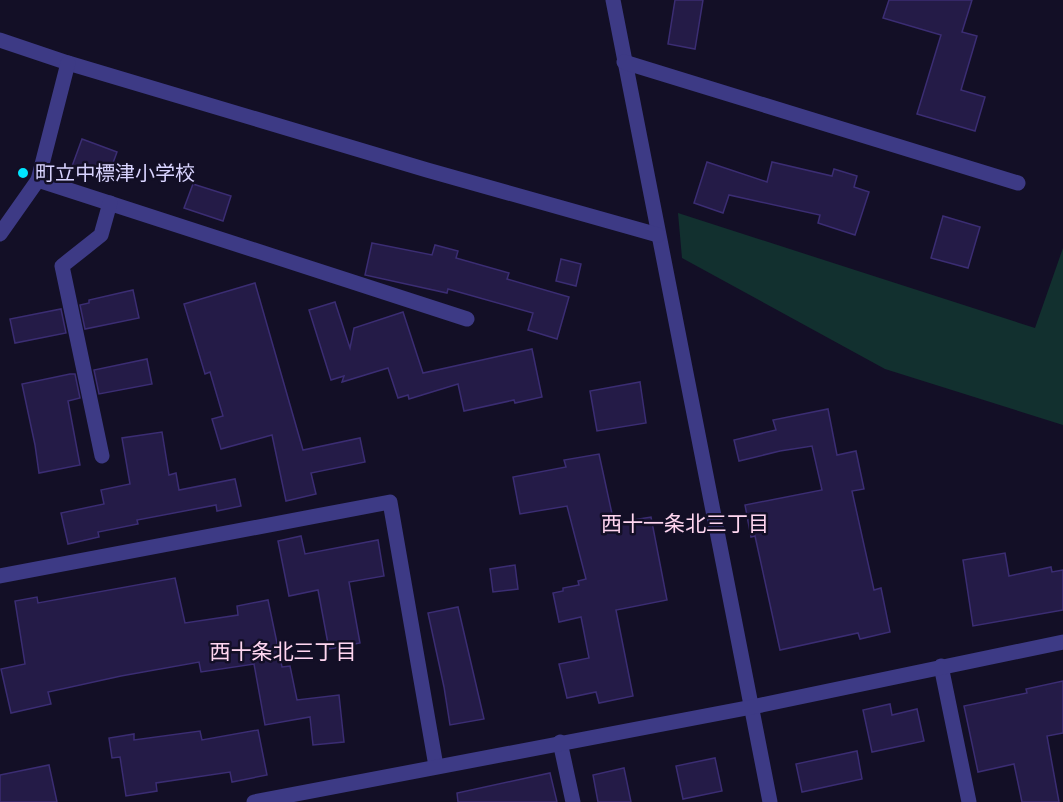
<svg xmlns="http://www.w3.org/2000/svg" width="1063" height="802" font-family="'Space Grotesk','Noto Sans JP',sans-serif">
	<style>
		.green { fill: #12302f }
		.building { fill: #241b47; stroke: #3b2d73; stroke-width: 1.5 }
		.lines { fill: none; stroke-linecap: round; stroke-linejoin: round }
		.minor { stroke: #3d3a85; stroke-width: 15 }
		.poi-dot { fill: #00e5ff; stroke: #130f26; stroke-width: 2 }
		.labels { text-anchor: middle; dominant-baseline: central; stroke-width: 5; stroke-linejoin: round; paint-order: stroke }
		.poi-label { font-size: 20px; fill: #d9d4ff; stroke: #130f26; text-anchor: start }
		.neighbourhood-label { font-size: 21px; fill: #ffd6f0; stroke: #130f26 }
	</style>
	<rect width="100%" height="100%" fill="#130f26"/>
	<path class="green" d="M678,213L1035,328L1063,248V425L885,369L682,258Z"/>
	<g class="building">
		<path d="M675,0H703L695,49L668,44Z"/>
		<path d="M889,0H972L962,32L977,36L961,90L985,97L975,131L917,114L941,35L883,18Z"/>
		<path d="M82,139L117,152L106,182L71,169Z"/>
		<path d="M707,162L767,182L772,162L832,176L834,169L857,176L854,187L869,192L855,235L818,223L820,215L729,195L723,213L694,203Z"/>
		<path d="M193,184L231,196L223,221L184,208Z"/>
		<path d="M943,216L980,227L968,268L931,258Z"/>
		<path d="M372,243L432,255L435,245L458,251L456,258L509,273L507,279L569,297L557,339L528,330L533,313L448,289L447,293L365,275Z"/>
		<path d="M561,259L581,264L576,286L556,281Z"/>
		<path d="M255,283L303,450L360,438L365,462L311,473L316,494L286,501L272,435L221,449L212,419L223,416L210,372L205,374L184,304Z"/>
		<path d="M133,290L139,318L85,329L80,305L89,303V300Z"/>
		<path d="M335,302L350,348L354,328L403,312L423,373L532,349L542,397L515,403L514,400L464,411L458,384L409,399L408,395L398,398L388,368L342,382L344,376L331,380L309,310Z"/>
		<path d="M61,309L66,333L15,343L10,319Z"/>
		<path d="M147,359L152,384L99,394L94,370Z"/>
		<path d="M70,374H75L80,398L68,401L80,465L39,473L35,445L22,384Z"/>
		<path d="M640,382L646,423L597,431L590,391Z"/>
		<path d="M828,409L837,455L856,451L864,489L852,491L874,590L881,588L890,632L860,639L858,633L780,650L755,536L751,537L745,505L822,490L812,446L780,451L739,461L734,440L776,430L773,420Z"/>
		<path d="M162,432L169,475L176,473L179,490L235,479L241,506L217,511L216,505L137,520L138,524L98,532L99,537L68,544L61,513L104,504L101,490L130,484L122,438Z"/>
		<path d="M599,454L614,523L651,517L667,600L616,610L633,696L599,703L596,692L567,698L559,664L589,658L581,617L559,622L553,593L563,591V588L579,585L578,581L586,579L567,506L520,514L513,477L566,467L564,460Z"/>
		<path d="M301,536L305,554L378,540L384,576L349,582L360,643L329,649L318,590L289,596L278,541Z"/>
		<path d="M1005,553L1009,576L1051,567L1052,572L1063,570V610L973,626L963,560Z"/>
		<path d="M515,565L518,589L493,592L490,569Z"/>
		<path d="M175,578L185,623L238,615L237,606L268,600L282,667L290,666L297,700L339,695L344,742L313,745L310,717L265,725L254,664L201,672L199,662L121,676L48,692L51,704L11,713L1,669L25,664L15,601L37,597L38,603Z"/>
		<path d="M458,607L484,719L450,725L444,687L428,613Z"/>
		<path d="M1063,681V733L1047,736L1059,802H1022L1014,764L978,772L964,706L1027,693L1026,689Z"/>
		<path d="M890,704L892,715L917,709L924,741L872,752L863,710Z"/>
		<path d="M258,730L267,775L232,782L230,772L156,783L157,791L126,796L120,757L112,758L109,738L134,734V740L200,731L202,740Z"/>
		<path d="M857,751L862,779L802,792L796,764Z"/>
		<path d="M715,758L722,791L683,799L676,766Z"/>
		<path d="M49,765L57,802H0V775Z"/>
		<path d="M624,768L631,802H598L593,775Z"/>
		<path d="M550,773L557,802H458L457,793Z"/>
	</g>
	<g class="lines">
		<g class="minor">
			<path d="M613,0L770,802"/>
			<path d="M0,40L68,63L427,170L658,235"/>
			<path d="M624,62L1018,183"/>
			<path d="M38,180L467,319"/>
			<path d="M0,234L38,180L68,63"/>
			<path d="M102,456L62,266L101,235L110,203"/>
			<path d="M0,576L390,502L436,766"/>
			<path d="M941,666L969,802"/>
			<path d="M560,742L573,802"/>
			<path d="M254,802L752,707L1063,642"/>
		</g>
	</g>
	<circle class="poi-dot" cx="23" cy="173" r="6"/>
	<g class="labels">
		<g class="poi-label">
			<text x="35" y="173">町立中標津小学校</text>
		</g>
		<g class="neighbourhood-label">
			<text x="685" y="523">西十一条北三丁目</text>
			<text x="283" y="651">西十条北三丁目</text>
		</g>
	</g>
</svg>
